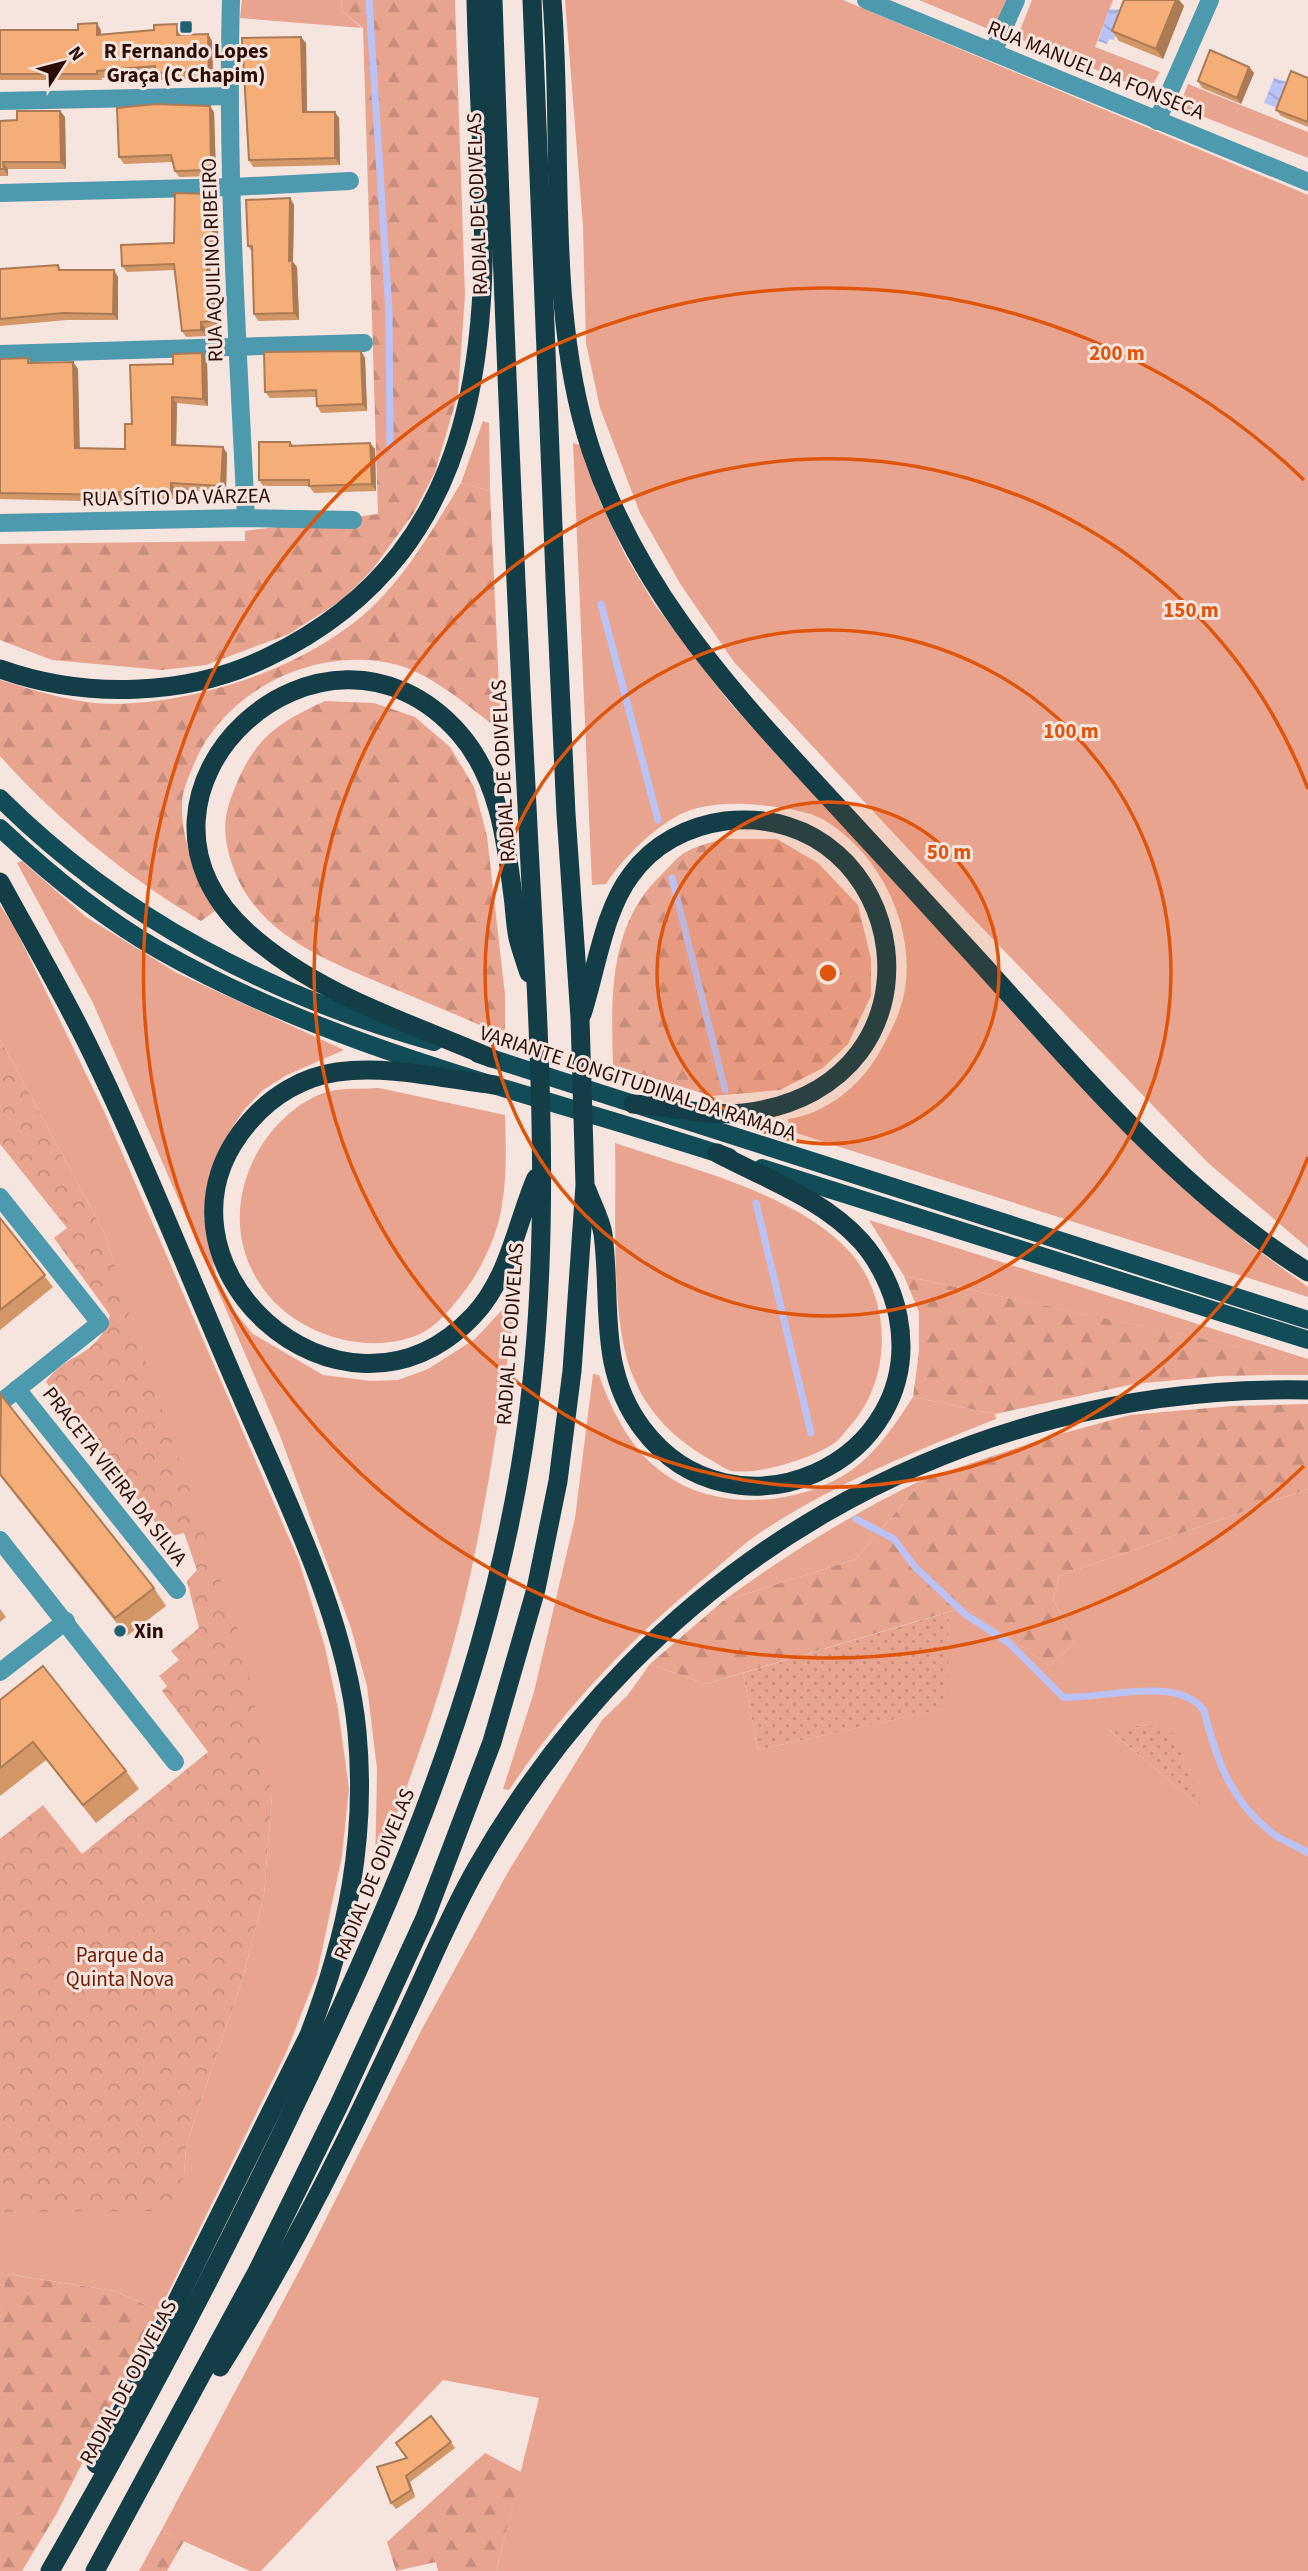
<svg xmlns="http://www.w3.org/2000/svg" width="1308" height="2571" font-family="'Source Sans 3',sans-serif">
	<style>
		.grass { fill: #e9a490; fill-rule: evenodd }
		.forest { fill: url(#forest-firs) }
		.park { fill: url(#park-crowns) }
		.garden { fill: url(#garden-dots) }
		.water { fill: url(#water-waves) }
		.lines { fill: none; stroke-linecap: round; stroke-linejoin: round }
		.stream { stroke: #bbc3f6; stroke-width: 7 }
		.minor { stroke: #4d99ad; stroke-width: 18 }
		.primary { stroke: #124c59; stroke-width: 18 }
		.trunk { stroke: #133e48; stroke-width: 19 }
		.wall { fill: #d39667 }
		.shaded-wall { fill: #ac7a54 }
		.building { fill: #f5ae78; stroke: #ac7a54; stroke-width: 2 }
		.ring { fill: none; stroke: #df550c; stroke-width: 3.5 }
		.poi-dot { fill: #1c6273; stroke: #f6e4de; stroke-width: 2.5 }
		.labels { text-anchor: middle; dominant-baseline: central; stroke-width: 6; stroke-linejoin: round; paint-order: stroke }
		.poi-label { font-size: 21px; font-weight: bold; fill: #2c0d05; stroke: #f6e4de }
		.street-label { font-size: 21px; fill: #2c0d05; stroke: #f6e4de }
		.park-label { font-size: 21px; fill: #6c1b00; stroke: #f6e4de }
		.centre { fill: #df550c; stroke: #f6e4de; stroke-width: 3.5 }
		.ring-label { font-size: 21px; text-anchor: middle; font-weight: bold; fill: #df550c; stroke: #f6e4de; stroke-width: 6; stroke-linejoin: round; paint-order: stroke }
	</style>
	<defs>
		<pattern id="forest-firs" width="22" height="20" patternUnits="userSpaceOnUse" patternTransform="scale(1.75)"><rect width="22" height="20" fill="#e9a490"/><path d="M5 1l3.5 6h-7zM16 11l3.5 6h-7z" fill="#c88c7b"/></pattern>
		<pattern id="park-crowns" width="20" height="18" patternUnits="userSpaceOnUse" patternTransform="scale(1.75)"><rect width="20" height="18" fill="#e9a490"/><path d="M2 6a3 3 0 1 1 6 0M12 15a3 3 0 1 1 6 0" fill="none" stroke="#c88c7b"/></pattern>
		<pattern id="garden-dots" width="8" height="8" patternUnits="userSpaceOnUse" patternTransform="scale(1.75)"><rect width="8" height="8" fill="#e9a490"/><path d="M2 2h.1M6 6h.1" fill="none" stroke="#c88c7b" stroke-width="1.8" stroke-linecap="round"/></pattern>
		<pattern id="water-waves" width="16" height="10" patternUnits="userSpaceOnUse" patternTransform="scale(1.75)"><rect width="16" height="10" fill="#bbc3f6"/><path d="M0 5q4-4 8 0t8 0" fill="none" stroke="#a1a6d1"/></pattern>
	</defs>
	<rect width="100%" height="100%" fill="#f6e4de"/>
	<g class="grass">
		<path d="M242,0H341L342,11L362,28L240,18Z"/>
		<path d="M565,0H843L1308,195V1248L1207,1162L967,912L734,662L681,585L640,513L600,408L586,343L583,226Z"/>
		<path d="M919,0H1006L993,31Z"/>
		<path d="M1032,0H1113L1095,47L1160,72L1149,91L1017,38Z"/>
		<path d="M1188,84L1308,132V158L1179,107Z"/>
		<path d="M483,421L489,423L490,491L461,483Z"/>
		<path d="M573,443L580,445L600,501L625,555L655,605L730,703L1042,1039L1245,1241L1308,1287V1297L790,1131L788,1119C826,1114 860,1086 879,1053C889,1036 898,1018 903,999C919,933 882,854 824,820C809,811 785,808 768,806C741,802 703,802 679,815C651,830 623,858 606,884L592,885Z"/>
		<path d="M22,861L86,917L177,973L344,1050L287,1075L263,1090L243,1111L223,1142L204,1218L216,1275L233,1310L253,1334L323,1375L371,1381L398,1380L428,1369L475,1339L518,1293C500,1403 487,1514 459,1622C437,1708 405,1791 375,1875L377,1769L367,1686L351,1628L279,1433L191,1228L93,1003L17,863Z"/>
		<path d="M0,905L15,928L104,1111L299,1561L325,1647L338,1709L349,1788L342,1856L317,1974L286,2053L159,2311L115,2291L7,2274L0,2320V2212H15L184,2175L186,2146L243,1977L264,1895L272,1794L105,1234L0,1039Z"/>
		<path d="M379,1088L505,1115C506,1145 507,1176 502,1205C498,1233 483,1266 467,1288C455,1303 440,1324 422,1333C367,1359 289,1333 258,1281C233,1241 235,1195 256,1155C271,1126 303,1095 336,1090C350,1088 365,1089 379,1088Z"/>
		<path d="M615,1143C688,1168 796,1193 849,1251C892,1298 893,1377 851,1425C845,1431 840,1440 833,1444C810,1459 758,1475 732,1471C726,1470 718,1464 713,1461C676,1441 648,1414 632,1374C609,1314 617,1209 615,1143Z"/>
		<path d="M869,1220L1308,1359V1375H1272L1269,1353L904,1276Z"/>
		<path d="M593,1374L599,1375C612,1412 632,1452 666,1475C718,1512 800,1506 852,1470C878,1451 896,1423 913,1397L995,1414L996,1419C915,1451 834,1484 761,1532C742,1545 725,1561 707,1576C631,1638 564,1708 509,1790L503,1789L534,1692L575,1518Z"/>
		<path d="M924,1479L856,1559L723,1601C787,1554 853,1513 924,1479Z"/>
		<path d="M1308,1489V2571H496L539,2398L443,2380L261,2571H250L161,2531L304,2262L422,2029L508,1872L602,1720L627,1696L650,1664L705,1684L743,1673L758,1750L946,1708L949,1612L965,1607L1049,1666L1074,1644L1053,1599L1059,1576ZM1149,1725L1201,1807L1108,1729Z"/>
	</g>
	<g class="forest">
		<path d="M341,0H455L465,295L458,394L435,472L413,514L372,570L342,600L289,634L206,665L162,670L52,660L0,640V544L245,541V531L378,514L363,28L342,11Z"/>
		<path d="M461,483L490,491L501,731C470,708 435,676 398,665C318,644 225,689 194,764C189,776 182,791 182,804C181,843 198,877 216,910L201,921C127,877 57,820 0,756V680C37,691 76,704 115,704C203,703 321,663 382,597C414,563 437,522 461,483Z"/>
		<path d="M325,701L374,703L415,717L450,747L474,787L487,836L505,995V1036C469,1020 433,1005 397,990C334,963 258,938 233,867C224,841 222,821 232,795C253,740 273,725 325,701Z"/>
		<path d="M722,839H777L818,863L858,905L871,959V996L848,1044L823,1068L780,1090L712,1096L613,1066C611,997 608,925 662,874C669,867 677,857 686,852C696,846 710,843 722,839Z"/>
		<path d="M904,1276L1270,1353L1272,1375L1220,1376L1134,1384L995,1414L913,1397L919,1351V1312Z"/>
		<path d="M1308,1404V1489L1059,1576L1053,1599L1074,1644L1049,1666L965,1607L705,1684L650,1664L723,1601L856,1559L924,1479L1049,1437L1130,1415L1232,1406Z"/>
		<path d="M6,2274L115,2291L159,2311L57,2513L22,2571H0V2320Z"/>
		<path d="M485,2453L521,2472L496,2571H438L436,2562L396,2571L387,2542Z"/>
		<path d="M161,2531L184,2541L167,2571H139Z"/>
	</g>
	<path class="park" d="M0,1039L105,1234L136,1335L243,1644L272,1794L264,1895L243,1977L186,2146L184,2175L172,2211L0,2212V1839L43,1805L82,1854L208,1752L162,1691L167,1686L159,1676L179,1660L171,1651L199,1628L187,1581L197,1570L184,1533L167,1537L46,1382C68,1350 97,1360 110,1315L54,1238L67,1228L0,1144Z"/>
	<g class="garden">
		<path d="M949,1612L947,1708L758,1750L743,1673Z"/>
		<path d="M1149,1725L1175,1734L1202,1808L1107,1728Z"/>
	</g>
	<g class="water">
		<path d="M1109,9L1122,10L1114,40L1109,39L1107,44L1098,41Z"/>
		<path d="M1274,78L1287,82L1277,108L1264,103Z"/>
	</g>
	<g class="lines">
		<g class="stream">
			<path d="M369,0L389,312L390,446"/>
			<path d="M601,604L658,820"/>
			<path d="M672,878L725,1090"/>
			<path d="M756,1203L811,1433"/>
			<path d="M856,1519L894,1539L915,1567L965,1614L1009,1643L1063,1697C1100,1700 1179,1674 1204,1711C1217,1761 1231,1803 1275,1835C1285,1842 1298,1846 1308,1853"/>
		</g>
		<g class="minor">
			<path d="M231,0C226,172 238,346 246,518"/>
			<path d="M866,0L1308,182"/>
			<path d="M993,52L1016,0"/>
			<path d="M0,101L230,96"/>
			<path d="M1157,121L1210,0"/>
			<path d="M0,193L233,187L350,181"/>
			<path d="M0,354L364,343"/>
			<path d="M0,523L246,518L353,520"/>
			<path d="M0,1197L100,1323L0,1403"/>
			<path d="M17,1389L177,1590"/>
			<path d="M0,1540L175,1762"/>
			<path d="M0,1672L66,1621"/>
		</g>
		<g class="primary">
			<path d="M0,798C119,917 272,997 434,1042"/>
			<path d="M0,828C49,874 101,917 159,950C335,1051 538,1094 729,1157"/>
			<path d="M478,1054L1308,1320"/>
			<path d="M762,1168L1308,1340"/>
		</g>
		<g class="trunk">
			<path d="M552,0C564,145 545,311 591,450C635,582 718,677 811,778C860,831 910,885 959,939C1067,1056 1172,1187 1308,1272"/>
			<path d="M0,669C84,699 187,697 268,657C534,529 481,243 476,0"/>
			<path d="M0,882C29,935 59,987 86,1041C142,1155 189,1276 240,1393C285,1498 346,1617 357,1732C367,1839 347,1936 309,2035L96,2464"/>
			<path d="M582,1014C596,971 604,910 631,875C653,844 688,826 725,821C910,800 962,1085 744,1113C713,1117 667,1106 633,1104"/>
			<path d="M491,1058C408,1022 315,994 247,932C93,792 324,580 459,733C498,777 506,839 513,896C515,910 515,924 518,938C521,950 525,961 529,973"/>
			<path d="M495,1085C443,1079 389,1065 337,1072C303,1077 273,1095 251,1120C127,1258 341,1455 473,1316C509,1278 516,1225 536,1178"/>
			<path d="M587,1190C592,1204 601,1220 603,1234C612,1303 597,1368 642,1428C733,1550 927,1464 898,1316C893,1290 879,1261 861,1241C823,1199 766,1179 717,1153"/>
			<path d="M220,2367C293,2251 353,2129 411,2004C432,1959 451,1913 476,1869C648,1565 958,1383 1308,1390"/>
			<path d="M50,2571C137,2420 219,2265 294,2107C396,1897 487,1682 523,1450C556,1240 537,1017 527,806C513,537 502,269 493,0"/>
			<path d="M95,2571L258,2270L339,2105L425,1918L492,1742L536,1589L558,1481L572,1371L585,1185L580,1018L566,814L555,577L532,0"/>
		</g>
	</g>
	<g class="wall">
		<path d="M1124,0H1179L1184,6L1163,59L1119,41L1112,31Z"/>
		<path d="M177,24L182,31V35L208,34L212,41L213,78L160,80L155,73L102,78V80H0V30H101V34L154,30Z"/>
		<path d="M306,43L307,112L339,118L340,165L253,167L249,160Z"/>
		<path d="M1249,67L1254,73L1241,104L1202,88L1198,81Z"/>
		<path d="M1308,78V127L1281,116L1276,110Z"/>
		<path d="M60,111L65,117L66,169H8V176H0V121L17,120Z"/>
		<path d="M214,112L216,176L179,177L175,171L173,162L124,164L119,157Z"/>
		<path d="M214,194L218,201V244H207L218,327L206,329V336L186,337L182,331L174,270L127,272L122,266L174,243Z"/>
		<path d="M290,198L294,205L293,262L297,267L299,320L258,321L254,314L252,252L248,246Z"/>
		<path d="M58,265L61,270L118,277V320H67L0,326V269Z"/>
		<path d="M361,351L365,358L367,411L321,413L317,406L316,397L270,398L265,392Z"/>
		<path d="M28,358L32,363L78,369L79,449H125L132,424L173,364L207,359L208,406L177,403L176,445L227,453L226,492L176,490V499L123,498V502L0,499V359Z"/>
		<path d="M290,442L293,445L375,449L376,491L314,493L309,486H263L259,480Z"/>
		<path d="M0,1218L53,1287L0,1330Z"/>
		<path d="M0,1396L154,1588L166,1606L127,1636L0,1476Z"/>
		<path d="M0,1609L6,1617L0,1622Z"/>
		<path d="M0,1700L126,1771L139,1789L96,1823L46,1760L0,1796Z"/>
		<path d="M431,2416L455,2448L410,2482L415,2497L396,2509L391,2503L407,2458Z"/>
	</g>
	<g class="shaded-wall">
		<path d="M1176,0H1179L1184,6L1163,59L1156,49Z"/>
		<path d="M97,23L101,30V41L97,35Z"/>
		<path d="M177,24L182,31V41L177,35Z"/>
		<path d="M208,34L212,41L213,78L209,71Z"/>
		<path d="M301,37L306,43L307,118L303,112Z"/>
		<path d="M1249,67L1254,73L1241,104L1237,98Z"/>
		<path d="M210,106L214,112L216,176L211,170Z"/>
		<path d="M60,111L65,117L66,169L61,162Z"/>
		<path d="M335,112L339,118L340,165L335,158Z"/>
		<path d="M3,162L8,169V176L4,169Z"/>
		<path d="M214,194L218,201V244L213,237Z"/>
		<path d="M290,198L294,205L293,262L297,267L299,320L294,313L289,261Z"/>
		<path d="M203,237L207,244L218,327L213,321Z"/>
		<path d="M114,270L118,277V320L113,314Z"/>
		<path d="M201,322L206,329V336L201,330Z"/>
		<path d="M361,351L365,358L367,411L363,404Z"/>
		<path d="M202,353L207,359L208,406L203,399Z"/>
		<path d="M73,362L78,369L80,455L75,448Z"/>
		<path d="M172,397L177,403L176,451L172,445Z"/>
		<path d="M370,443L375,449L376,491L372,484Z"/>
		<path d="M223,447L227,453L226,492L221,486Z"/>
		<path d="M171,483L176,490V499L171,492Z"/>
		<path d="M119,492L123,498V502L119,495Z"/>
		<path d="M406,2476L410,2482L415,2497L411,2490Z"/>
	</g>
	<g class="building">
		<path d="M1124,0H1176L1156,49L1112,31Z"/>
		<path d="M97,23V35L154,30V25L177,24V35L208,34L209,71L155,73V66L97,71V74H0V30H78V24Z"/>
		<path d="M301,37L303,112H335V158L249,160L242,38Z"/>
		<path d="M1210,50L1249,67L1237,98L1198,81Z"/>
		<path d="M1291,71L1308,78V122L1276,110Z"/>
		<path d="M156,104L210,106L211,170L175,171L171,155L119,157L117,108Z"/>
		<path d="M17,111H60L61,162H3L4,169H0V121L17,120Z"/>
		<path d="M175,193L214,194L213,237H203L213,321L201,322V330L182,331L174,264L122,266L121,245L174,243Z"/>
		<path d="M290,198L289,261L292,260L294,313L254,314L252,246H248L246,200Z"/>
		<path d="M58,265L59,270H114L113,314L63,313L0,319V269Z"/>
		<path d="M361,351L363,404L317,406L316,390L265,392L264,352Z"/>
		<path d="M202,353L203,399L172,397V445L223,447L221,486L171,483V492H119V495L0,493V359L28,358V363L73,362L75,448L125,449V424H132L130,365L173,364V354Z"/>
		<path d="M259,442H290V446L370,443L372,484L309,486V480H259Z"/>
		<path d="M0,1218L45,1275L0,1310Z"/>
		<path d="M1,1395L154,1588L115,1618L0,1474Z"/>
		<path d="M43,1666L126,1771L83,1805L33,1742L0,1768V1700Z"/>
		<path d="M431,2416L451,2442L406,2476L411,2490L391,2503L377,2467L407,2458L396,2443Z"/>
	</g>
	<circle cx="828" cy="973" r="171" fill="#df550c" fill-opacity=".12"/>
	<g class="ring">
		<circle cx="828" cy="973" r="171"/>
		<circle cx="828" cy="973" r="343"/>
		<path d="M1308 1157A514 514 0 1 1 1308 789"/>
		<path d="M1304 1466A685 685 0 1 1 1304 480"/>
	</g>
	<g class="poi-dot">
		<rect x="179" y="20" width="14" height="14" rx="3.5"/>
		<circle cx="120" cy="1631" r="7"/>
	</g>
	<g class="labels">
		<g class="poi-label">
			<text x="186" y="51">R Fernando Lopes<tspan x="186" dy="24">Graça (C Chapim)</tspan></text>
			<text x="134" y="1631" text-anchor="start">Xin</text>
		</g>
		<g class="street-label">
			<text transform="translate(1096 70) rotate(22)">RUA MANUEL DA FONSECA</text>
			<text transform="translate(477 204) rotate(-92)">RADIAL DE ODIVELAS</text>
			<text transform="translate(212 260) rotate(-92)">RUA AQUILINO RIBEIRO</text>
			<text transform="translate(176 497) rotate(-1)">RUA SÍTIO DA VÁRZEA</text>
			<text transform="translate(503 771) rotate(-93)">RADIAL DE ODIVELAS</text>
			<text transform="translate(638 1083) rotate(18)">VARIANTE LONGITUDINAL DA RAMADA</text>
			<text transform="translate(510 1334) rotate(-86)">RADIAL DE ODIVELAS</text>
			<text transform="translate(115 1476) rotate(52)">PRACETA VIEIRA DA SILVA</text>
			<text transform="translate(374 1874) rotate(-68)">RADIAL DE ODIVELAS</text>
			<text transform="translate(128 2382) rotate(-62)">RADIAL DE ODIVELAS</text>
		</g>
		<g class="park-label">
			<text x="120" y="1955">Parque da<tspan x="120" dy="24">Quinta Nova</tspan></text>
		</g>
	</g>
	<circle cx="828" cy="973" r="10" class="centre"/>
	<g class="ring-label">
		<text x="1117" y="360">200 m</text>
		<text x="1191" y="617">150 m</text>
		<text x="1071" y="738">100 m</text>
		<text x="949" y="859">50 m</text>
	</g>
	<g transform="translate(63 63) rotate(54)" stroke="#f6e4de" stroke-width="5" paint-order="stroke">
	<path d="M0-5L12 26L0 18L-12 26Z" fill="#2c0d05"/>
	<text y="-10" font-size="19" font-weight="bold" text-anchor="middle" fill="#2c0d05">N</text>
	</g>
</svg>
